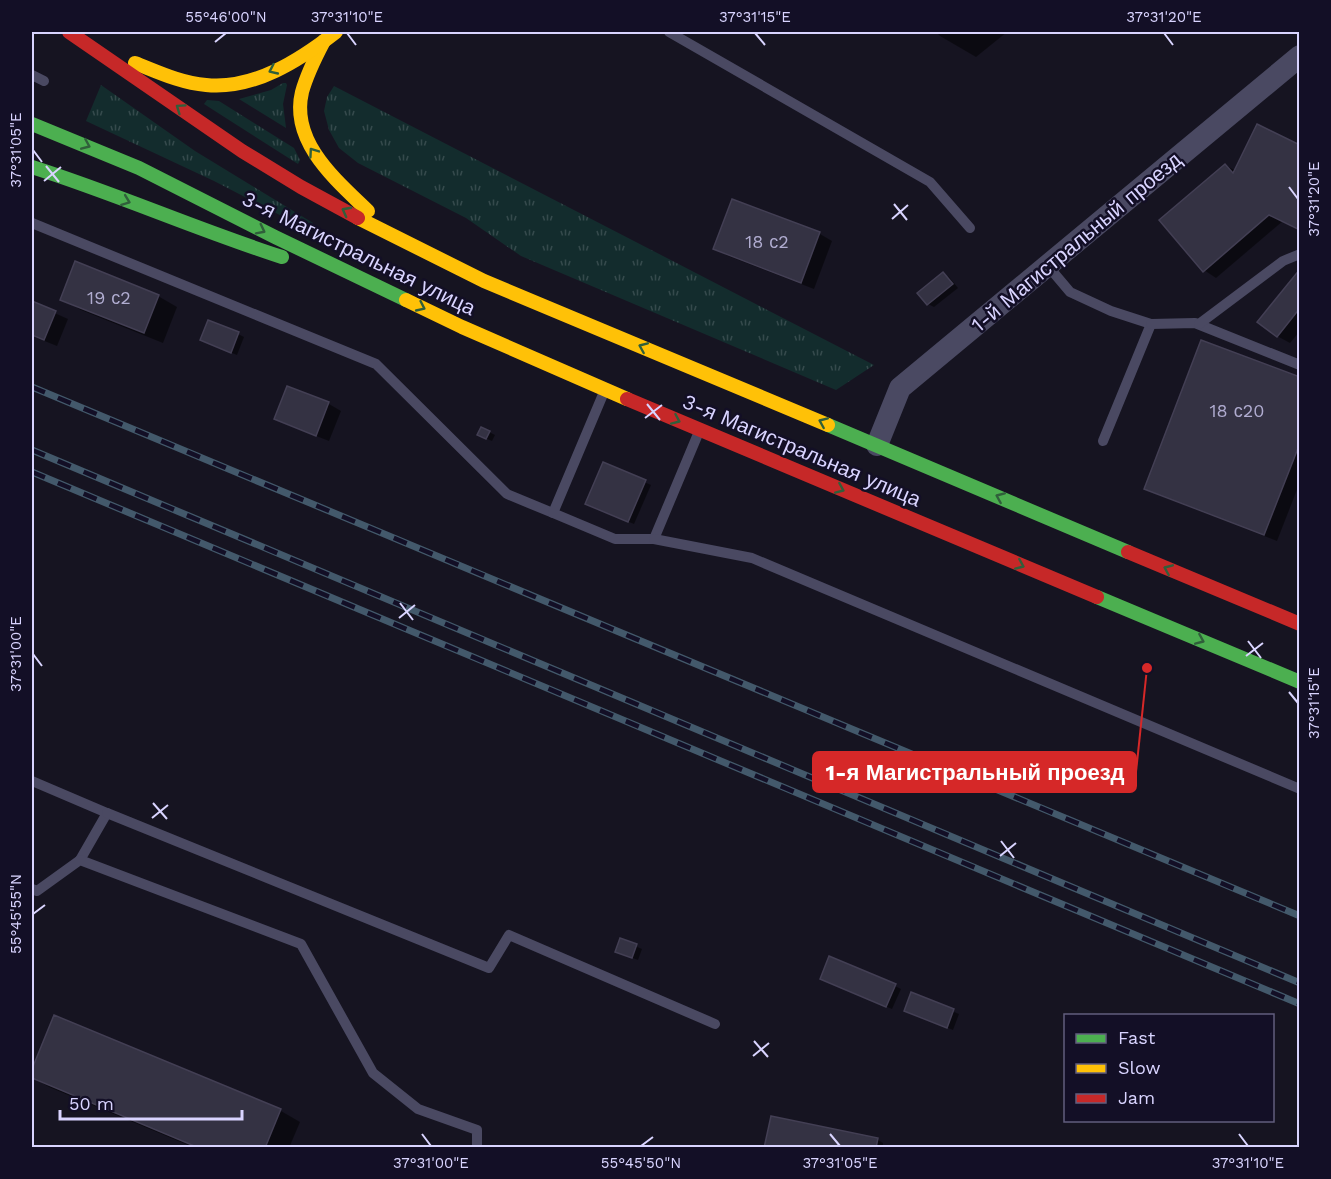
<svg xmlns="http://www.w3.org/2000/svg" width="1331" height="1179" font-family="'Work Sans',sans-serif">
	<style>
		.grass { fill: url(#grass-tufts) }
		.shadow { fill: #0007 }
		.building { fill: #343243; stroke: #433f54; stroke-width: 1.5 }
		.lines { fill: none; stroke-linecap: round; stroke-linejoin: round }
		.lane { stroke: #4a4962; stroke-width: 10 }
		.street { stroke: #4a4962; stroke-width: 22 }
		.fast { stroke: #4caf50; stroke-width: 14 }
		.slow { stroke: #ffc107; stroke-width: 14 }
		.jam { stroke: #c62828; stroke-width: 14 }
		.rail-casing { stroke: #43596b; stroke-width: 7 }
		.rail { stroke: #130f26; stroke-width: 4.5; stroke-dasharray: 14; stroke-linecap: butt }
		.oneway { stroke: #305f3b }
		.ticks { fill: none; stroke: #d9d4ff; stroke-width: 2 }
		.labels { text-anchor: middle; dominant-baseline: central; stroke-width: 5; stroke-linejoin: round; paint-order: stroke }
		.number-label { font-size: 18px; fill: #b0acd0 }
		.street-label { font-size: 21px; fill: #d9d4ff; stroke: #130f26 }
		.leader { fill: none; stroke: #d62828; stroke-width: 2 }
		.callout-dot { fill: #d62828; stroke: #130f26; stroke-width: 2 }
		.callout { fill: #d62828; stroke: #d62828; stroke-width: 2 }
		.callout-label { font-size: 22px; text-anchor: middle; font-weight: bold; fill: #fff }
		.neatline { fill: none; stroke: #d9d4ff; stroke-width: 2 }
		.ticks-label { font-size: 15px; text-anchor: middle; fill: #d9d4ff }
	</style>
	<defs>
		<pattern id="grass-tufts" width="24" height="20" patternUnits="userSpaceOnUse" patternTransform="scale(1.5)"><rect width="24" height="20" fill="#132c2d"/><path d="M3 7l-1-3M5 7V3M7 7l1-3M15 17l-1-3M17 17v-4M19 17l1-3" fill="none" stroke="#354a4c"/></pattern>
	</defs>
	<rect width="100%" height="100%" fill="#161421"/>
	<g class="grass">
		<path d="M283,83H286L287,85L283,104L286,128L239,99L271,90Z"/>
		<path d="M101,85L195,151L313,223L309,230L214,181L86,121Z"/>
		<path d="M334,86L874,365L836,390L521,256L466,218L358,163L339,148L329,130L324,111L327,97Z"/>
		<path d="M207,100L219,101L294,148L300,160L298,164L204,104Z"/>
	</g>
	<g class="shadow">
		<path d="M936,32H1007L976,57L940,36Z"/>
		<path d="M1225,165L1236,171L1283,221L1216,278L1204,270Z"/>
		<path d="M733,201L820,234L832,241L814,289L728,256L715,249Z"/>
		<path d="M1300,271V331L1290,343L1277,336Z"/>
		<path d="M943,274L949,277L958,288L934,307L928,304L919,293Z"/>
		<path d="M158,296L177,307L163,343L81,310L62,299Z"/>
		<path d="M32,303L68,319L57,346L32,336Z"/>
		<path d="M238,334L244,337L237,355L207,343Z"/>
		<path d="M1300,379V482L1277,541L1158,495L1146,488Z"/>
		<path d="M288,388L329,404L341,411L329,441L288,425L276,418Z"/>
		<path d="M489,432L495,435L492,441L485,438Z"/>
		<path d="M604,464L651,485L634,524L593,507Z"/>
		<path d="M621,940L642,949L638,960L622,954Z"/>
		<path d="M827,982L895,986L901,989L892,1009Z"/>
		<path d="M912,994L959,1014L953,1030L911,1013Z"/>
		<path d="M55,1017L281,1111L300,1122L289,1148H195L49,1087L32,1077V1073Z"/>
		<path d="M772,1117L878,1140L883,1143V1148H766Z"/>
	</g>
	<g class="building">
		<path d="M1257,124L1300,145V230L1269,215L1203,272L1159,220L1225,164L1233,173Z"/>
		<path d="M732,199L820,232L801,283L713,249Z"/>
		<path d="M75,261L159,295L144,333L60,300Z"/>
		<path d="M1300,269V308L1277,337L1257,322Z"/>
		<path d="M943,272L953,284L927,305L917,293Z"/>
		<path d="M32,301L56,311L44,340L32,335Z"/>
		<path d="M208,320L239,332L231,353L200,340Z"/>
		<path d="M1201,340L1300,377V443L1264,535L1144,489Z"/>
		<path d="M287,386L329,402L316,436L274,419Z"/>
		<path d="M481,427L490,431L486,439L477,435Z"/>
		<path d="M603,462L646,480L628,522L585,504Z"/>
		<path d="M620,938L637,944L632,958L615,952Z"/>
		<path d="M829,956L896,984L886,1007L820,979Z"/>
		<path d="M911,992L954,1009L947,1028L904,1011Z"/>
		<path d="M54,1015L281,1109L265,1148H199L32,1078V1069Z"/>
		<path d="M771,1116L878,1138L876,1148H764Z"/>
	</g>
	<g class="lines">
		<g class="lane">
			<path d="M669,32L930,182L970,228"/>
			<path d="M32,75L44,81"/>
			<path d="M32,223L376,364L507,494L553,513"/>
			<path d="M1048,266L1070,292L1111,311L1151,324L1103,441"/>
			<path d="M1151,324L1195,323L1300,365"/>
			<path d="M1199,324L1283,261L1300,254"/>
			<path d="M604,392L553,513L615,539H654L698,434"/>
			<path d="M654,539L752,558L1300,789"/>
			<path d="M32,781L107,813L80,860"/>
			<path d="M107,813L489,968L509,935L715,1024"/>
			<path d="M32,889L37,891L80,860L301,944L373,1073L418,1109L477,1130V1148"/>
		</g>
		<path class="street" d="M877,445L900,388L1300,56"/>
		<g class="fast">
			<path d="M32,124L139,168L275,237L406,300"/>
			<path d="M32,167C117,194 198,230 282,257"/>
			<path d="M828,425L1128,552"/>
			<path d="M1097,597L1300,682"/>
		</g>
		<g class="slow">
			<path d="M324,41C315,58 307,74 302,92C290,142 336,180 368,211"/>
			<path d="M135,63C158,72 181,83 206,85C254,90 300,60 336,32"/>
			<path d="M358,218L484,281L828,425"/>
			<path d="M406,300L462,327L627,399"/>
		</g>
		<g class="jam">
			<path d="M69,32L242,151L301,187L358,218"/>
			<path d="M627,399L1097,597"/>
			<path d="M1128,552L1300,624"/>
		</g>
		<defs>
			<g id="rail">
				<path d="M32,387L1300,916"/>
				<path d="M32,450L1300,983"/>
				<path d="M32,472L1300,1004"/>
			</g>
		</defs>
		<use href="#rail" class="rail-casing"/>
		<use href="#rail" class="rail"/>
	</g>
	<defs><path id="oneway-chevron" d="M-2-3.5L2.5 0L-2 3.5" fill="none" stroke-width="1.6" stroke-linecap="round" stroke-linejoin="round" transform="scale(1.5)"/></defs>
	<g class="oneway">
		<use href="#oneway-chevron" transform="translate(273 70) rotate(155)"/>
		<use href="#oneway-chevron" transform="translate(180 108) rotate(-145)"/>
		<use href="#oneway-chevron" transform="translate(86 145) rotate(23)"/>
		<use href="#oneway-chevron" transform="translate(313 152) rotate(-125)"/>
		<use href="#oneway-chevron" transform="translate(126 201) rotate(21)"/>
		<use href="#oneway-chevron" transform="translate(346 211) rotate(-152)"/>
		<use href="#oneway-chevron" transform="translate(261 230) rotate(27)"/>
		<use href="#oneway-chevron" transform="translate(421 307) rotate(25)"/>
		<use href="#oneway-chevron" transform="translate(643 347) rotate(-157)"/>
		<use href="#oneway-chevron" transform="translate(676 420) rotate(24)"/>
		<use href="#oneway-chevron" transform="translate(823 422) rotate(-157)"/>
		<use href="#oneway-chevron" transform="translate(840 489) rotate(23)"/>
		<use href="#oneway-chevron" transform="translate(1000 497) rotate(-157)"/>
		<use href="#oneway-chevron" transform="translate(1020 565) rotate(23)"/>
		<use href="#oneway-chevron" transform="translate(1168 569) rotate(-157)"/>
		<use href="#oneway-chevron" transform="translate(1200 640) rotate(23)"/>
	</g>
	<path class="ticks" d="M347,33L356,45M755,33L765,45M1164,33L1173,45M215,42L226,33M33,150L42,162M46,166L59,182M44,181L61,167M1289,187L1298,199M894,204L907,220M892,219L908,205M647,404L660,420M645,418L662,405M400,603L413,620M399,618L415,605M1248,641L1261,658M33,654L42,666M1246,656L1263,643M1289,692L1298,703M153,803L167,819M152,818L168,805M1001,841L1014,858M1000,856L1016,843M33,914L45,905M754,1041L768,1057M753,1056L769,1043M422,1134L431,1146M830,1134L840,1146M1239,1134L1248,1146M641,1146L653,1137"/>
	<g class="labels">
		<g class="number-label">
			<text x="767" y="241">18 с2</text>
			<text x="109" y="297">19 с2</text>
			<text x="1237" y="410">18 с20</text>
		</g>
		<g class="street-label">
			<text transform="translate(1076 242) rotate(-40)">1-й Магистральный проезд</text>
			<text transform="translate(359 253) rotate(26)">3-я Магистральная улица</text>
			<text transform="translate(802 450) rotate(23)">3-я Магистральная улица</text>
		</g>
	</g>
	<path class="leader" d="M1147 668L1136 772"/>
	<circle class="callout-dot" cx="1147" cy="668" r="6"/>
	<rect class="callout" x="813" y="752" width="323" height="40" rx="6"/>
	<g class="callout-label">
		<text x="975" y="780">1-я Магистральный проезд</text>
	</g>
	<rect width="1331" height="1179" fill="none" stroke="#130f26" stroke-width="66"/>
	<rect x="1064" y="1014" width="210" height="108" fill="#130f26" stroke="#625e7d" stroke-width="1.5"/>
	<rect x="1076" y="1034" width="30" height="9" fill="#4caf50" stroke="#625e7d" stroke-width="1.5"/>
	<text x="1118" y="1044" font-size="18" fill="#d9d4ff">Fast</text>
	<rect x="1076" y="1064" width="30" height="9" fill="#ffc107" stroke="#625e7d" stroke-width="1.5"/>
	<text x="1118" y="1074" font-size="18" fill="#d9d4ff">Slow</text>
	<rect x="1076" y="1094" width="30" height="9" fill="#c62828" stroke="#625e7d" stroke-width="1.5"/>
	<text x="1118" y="1104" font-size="18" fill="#d9d4ff">Jam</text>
	<path d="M60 1110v9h182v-9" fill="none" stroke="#d9d4ff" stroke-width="3"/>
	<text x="69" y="1110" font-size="18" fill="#d9d4ff" stroke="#130f26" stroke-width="4.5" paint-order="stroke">50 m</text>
	<rect x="33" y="33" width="1265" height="1113" class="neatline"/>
	<g class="ticks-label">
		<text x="226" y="22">55°46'00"N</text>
		<text x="347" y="22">37°31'10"E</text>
		<text x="755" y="22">37°31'15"E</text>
		<text x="1164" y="22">37°31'20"E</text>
		<text transform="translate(16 150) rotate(-90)" y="5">37°31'05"E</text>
		<text transform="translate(1314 199) rotate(-90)" y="5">37°31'20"E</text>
		<text transform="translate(16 654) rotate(-90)" y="5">37°31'00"E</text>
		<text transform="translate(1314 703) rotate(-90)" y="5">37°31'15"E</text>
		<text transform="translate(16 914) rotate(-90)" y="5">55°45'55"N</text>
		<text x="431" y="1168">37°31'00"E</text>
		<text x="641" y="1168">55°45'50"N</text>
		<text x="840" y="1168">37°31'05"E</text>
		<text x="1248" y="1168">37°31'10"E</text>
	</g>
</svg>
